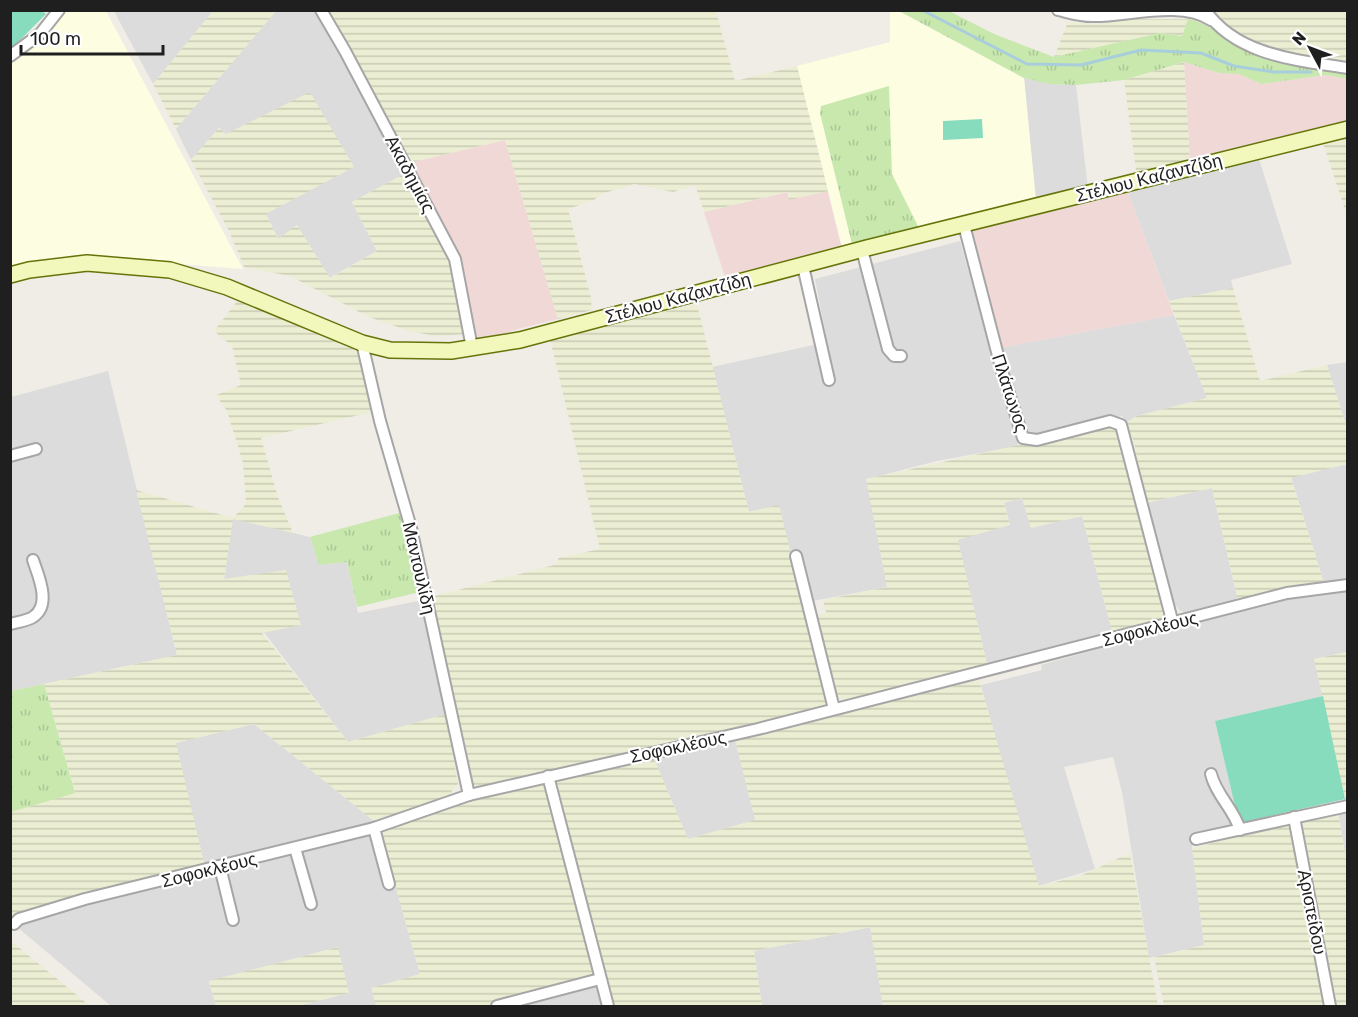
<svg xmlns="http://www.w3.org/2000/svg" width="1358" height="1017" font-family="Rubik,sans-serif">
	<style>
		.residential { fill: #dddcdc }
		.commercial { fill: #f0d8d6 }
		.education { fill: #fdfee1 }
		.farmland { fill: url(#farmland-rules) }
		.grass { fill: url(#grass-tufts) }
		.pitch { fill: #87dcbe }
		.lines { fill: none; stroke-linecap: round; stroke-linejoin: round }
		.stream { stroke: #a8cedc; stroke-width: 3 }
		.minor-casing { stroke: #a6a6a6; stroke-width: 14 }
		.secondary-casing { stroke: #657409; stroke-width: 18 }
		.minor { stroke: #fff; stroke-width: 10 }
		.secondary { stroke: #f2f7bc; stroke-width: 15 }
		.labels { text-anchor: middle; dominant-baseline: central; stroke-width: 4.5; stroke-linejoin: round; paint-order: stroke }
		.street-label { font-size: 18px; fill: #1f1f1f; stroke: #fff }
	</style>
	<defs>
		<pattern id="farmland-rules" width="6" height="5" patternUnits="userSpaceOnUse" patternTransform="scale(1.5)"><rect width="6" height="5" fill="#ebeed2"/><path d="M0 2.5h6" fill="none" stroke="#c9ccb4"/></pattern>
		<pattern id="grass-tufts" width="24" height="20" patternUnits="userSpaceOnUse" patternTransform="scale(1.5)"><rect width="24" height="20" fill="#c8e8ae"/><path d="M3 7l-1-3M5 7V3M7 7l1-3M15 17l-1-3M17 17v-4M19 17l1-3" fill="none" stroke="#abc795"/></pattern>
	</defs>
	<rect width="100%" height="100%" fill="#f0ede6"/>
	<g class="residential">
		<path d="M116,10L213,11L153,84L115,13Z"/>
		<path d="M276,11H319L404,174L352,202L377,251L329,278L297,225L279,240L226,134L219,128L191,160L176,129Z"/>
		<path d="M1024,78L1049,84L1076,85L1088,189L1036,201Z"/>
		<path d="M1259,159L1292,264L1231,280L1233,288L1169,301L1128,193Z"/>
		<path d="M960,241L1018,446L937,461L867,479L887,587L802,603L779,506L749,512L712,367L827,342L815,279Z"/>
		<path d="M1174,315L1207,398L1137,416L1126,423L1122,416L1039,437H1027L999,348Z"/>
		<path d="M1347,362V428L1327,365Z"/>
		<path d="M108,371L177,655L11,691V397Z"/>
		<path d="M1347,464V580L1324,583L1291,477Z"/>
		<path d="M1212,488L1238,601L1188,614L1179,610L1172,601L1146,503Z"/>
		<path d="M1022,498L1031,528L1082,516L1113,635L988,668L957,539L1010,525L1004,502Z"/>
		<path d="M233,518L310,537L319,565L347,562L358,613L423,600L446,714L348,742L224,580Z"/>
		<path d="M1347,590V652L1314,659L1323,696L1215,721L1240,827L1191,838L1204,945L1149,958L1122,792L1113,757L1064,767L1095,869L1035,887L981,685L1042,670L1041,665L1219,615L1280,599Z"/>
		<path d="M254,724L375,822L205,867L175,743Z"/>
		<path d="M735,740L756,820L688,839L653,757Z"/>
		<path d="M1347,810V864L1338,812Z"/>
		<path d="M380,830L420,974L372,988L376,1006H297L349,993L337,947L209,982L216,1006H111L17,927L20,920Z"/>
		<path d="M871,927L883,1006H762L754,951Z"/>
		<path d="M596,985L605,1006H510Z"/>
	</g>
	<g class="commercial">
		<path d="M1184,62L1219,73L1239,74L1261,84L1326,75L1347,79V121L1190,162Z"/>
		<path d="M505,140L558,319L518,329L478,343L459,254L409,163Z"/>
		<path d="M828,191L842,248L725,277L704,212L788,192L790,199Z"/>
		<path d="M1128,193L1174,315L999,348L969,231Z"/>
	</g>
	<g class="education">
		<path d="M64,11H106L243,269L128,260L11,271V60Z"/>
		<path d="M890,11H899L1024,78L1036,201L842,248L797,66L890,42Z"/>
	</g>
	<g class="farmland">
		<path d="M213,11H276L176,129L153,84Z"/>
		<path d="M328,11H716L735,81L797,66L828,191L789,200L787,192L704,212L695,185L673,192L634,184L601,194L594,200L568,209L591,298L592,310L558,319L505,140L409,163Z"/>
		<path d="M1210,11H1347V65L1256,45L1237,35Z"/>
		<path d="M1133,19H1188L1182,36L1160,33L1054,57L1068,22L1095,24Z"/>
		<path d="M1184,62L1190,162L1137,178L1124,80Z"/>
		<path d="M310,92L354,167L266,214L278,239L297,225L330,278L377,251L352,202L404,174L447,244L468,334L436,336L409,331L369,317L290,276L244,267L229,231L191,160L219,128L226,134Z"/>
		<path d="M1347,137H1348L1347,216L1323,143Z"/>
		<path d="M1233,288L1260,381L1327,365L1347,428V464L1291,478L1324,583L1238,601L1212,488L1146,503L1134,442L1126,423L1137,416L1207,398L1169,301Z"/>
		<path d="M238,300L356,346L376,411L261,438L278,497L293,533L233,519L224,579L286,570L301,625L262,633L348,742L446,714L458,784L446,798L375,822L254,724L176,743L205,867L44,905L11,917V812L75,792L44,684L177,655L136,490L233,518L246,504L243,463L227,411L216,395L241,385L232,346L214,331Z"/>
		<path d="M697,304L749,512L779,505L829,708L480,788L470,783L431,597L558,564V558L600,549L550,339Z"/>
		<path d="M1109,425L1118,429L1167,616L1161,622L1113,635L1082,516L1031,528L1022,498L1004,503L1010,525L958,540L988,668L847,702L838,697L816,615L826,613L823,600L887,587L866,479Z"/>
		<path d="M1347,652V799H1345L1314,659Z"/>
		<path d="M979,680L1039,886L1080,876L1130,853L1158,1006H883L870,927L754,951L762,1006H612L556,780L653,757L688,839L755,820L735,740Z"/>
		<path d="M540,783L545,786L595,976L485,1006H376L371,988L420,974L380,830L428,816L470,798Z"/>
		<path d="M1338,812L1347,864V1006H1337L1301,819Z"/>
		<path d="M1289,824L1325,1006H1164L1154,957L1204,945L1192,848Z"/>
		<path d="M11,941L90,1006H11Z"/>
		<path d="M338,947L349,993L297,1006H216L209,981Z"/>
	</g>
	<g class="grass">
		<path d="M899,11H949L994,34L1054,57L1160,33L1182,36L1188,19C1215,25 1226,41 1250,52C1279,65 1316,66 1347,71V79L1326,75L1261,84L1239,74L1219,73L1184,62L1124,80L1076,85L1049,84L1024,78Z"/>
		<path d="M889,86L892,174L919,228L852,244L820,113L821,106Z"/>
		<path d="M403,512L420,592L357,607L347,562L319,565L310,537Z"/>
		<path d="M44,684L75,793L11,812V691Z"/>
	</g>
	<g class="pitch">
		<path d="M10,11H42L46,14L10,50Z"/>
		<path d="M982,119L983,138L943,140V121Z"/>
		<path d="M1323,696L1345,799L1239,823L1215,721Z"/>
	</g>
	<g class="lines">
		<path class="stream" d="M922,10L1027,64L1081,65L1141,50L1201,53L1234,66L1273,72H1311"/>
		<defs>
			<g id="minor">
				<path d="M321,10L345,51L455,259L472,348"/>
				<path d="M1058,10C1071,13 1083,17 1095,16C1129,16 1181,0 1211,20"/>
				<path d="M1205,10C1237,56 1297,60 1348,68"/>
				<path d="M10,56L40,34L59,10"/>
				<path d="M964,225L1002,371L1023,438L1037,440L1110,421L1121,425L1173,624"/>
				<path d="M862,250L888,349L894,356H901"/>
				<path d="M803,266L829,380"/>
				<path d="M362,343L380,421L411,528L469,795"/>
				<path d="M10,456L36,449"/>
				<path d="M796,556L834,709"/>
				<path d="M10,624C17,622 27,621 33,617C52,605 38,575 33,560"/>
				<path d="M1211,774C1216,795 1234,809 1240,830"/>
				<path d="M548,776L608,1006"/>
				<path d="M1294,817L1330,1006"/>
				<path d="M374,828L389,884"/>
				<path d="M1196,839L1348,806"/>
				<path d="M295,848L311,904"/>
				<path d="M220,867L233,920"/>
				<path d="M14,924L19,919L85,899L374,828L469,795L758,729L1287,593L1348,585"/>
				<path d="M497,1006L600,979"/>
			</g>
			<path id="secondary" d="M10,275L29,270L87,263L170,270L227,287L362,343L390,350L451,351L520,340L867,248L1348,129"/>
		</defs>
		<use href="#minor" class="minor-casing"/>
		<use href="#secondary" class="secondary-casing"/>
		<use href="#minor" class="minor"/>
		<use href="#secondary" class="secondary"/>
	</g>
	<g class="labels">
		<g class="street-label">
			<text transform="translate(410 174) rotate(62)">Ακαδημίας</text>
			<text transform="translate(1149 178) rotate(-14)">Στέλιου Καζαντζίδη</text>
			<text transform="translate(678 298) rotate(-15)">Στέλιου Καζαντζίδη</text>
			<text transform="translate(1010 393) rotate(72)">Πλάτωνος</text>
			<text transform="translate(419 568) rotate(77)">Μαντουλίδη</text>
			<text transform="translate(1150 629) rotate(-14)">Σοφοκλέους</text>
			<text transform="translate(678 747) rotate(-12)">Σοφοκλέους</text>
			<text transform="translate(209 870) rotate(-14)">Σοφοκλέους</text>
			<text transform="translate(1312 912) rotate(79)">Αριστείδου</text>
		</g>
	</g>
	<rect width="1358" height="1017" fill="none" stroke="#1f1f1f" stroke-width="24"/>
	<g transform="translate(1310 48) rotate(311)" stroke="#ffffff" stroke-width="4.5" paint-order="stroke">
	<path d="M0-4.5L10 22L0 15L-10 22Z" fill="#1f1f1f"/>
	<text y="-9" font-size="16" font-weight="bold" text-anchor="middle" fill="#1f1f1f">N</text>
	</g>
	<path d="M21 45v9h142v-9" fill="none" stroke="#1f1f1f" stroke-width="3"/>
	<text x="30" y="45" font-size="18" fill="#1f1f1f" stroke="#ffffff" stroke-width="4.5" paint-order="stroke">100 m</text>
</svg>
